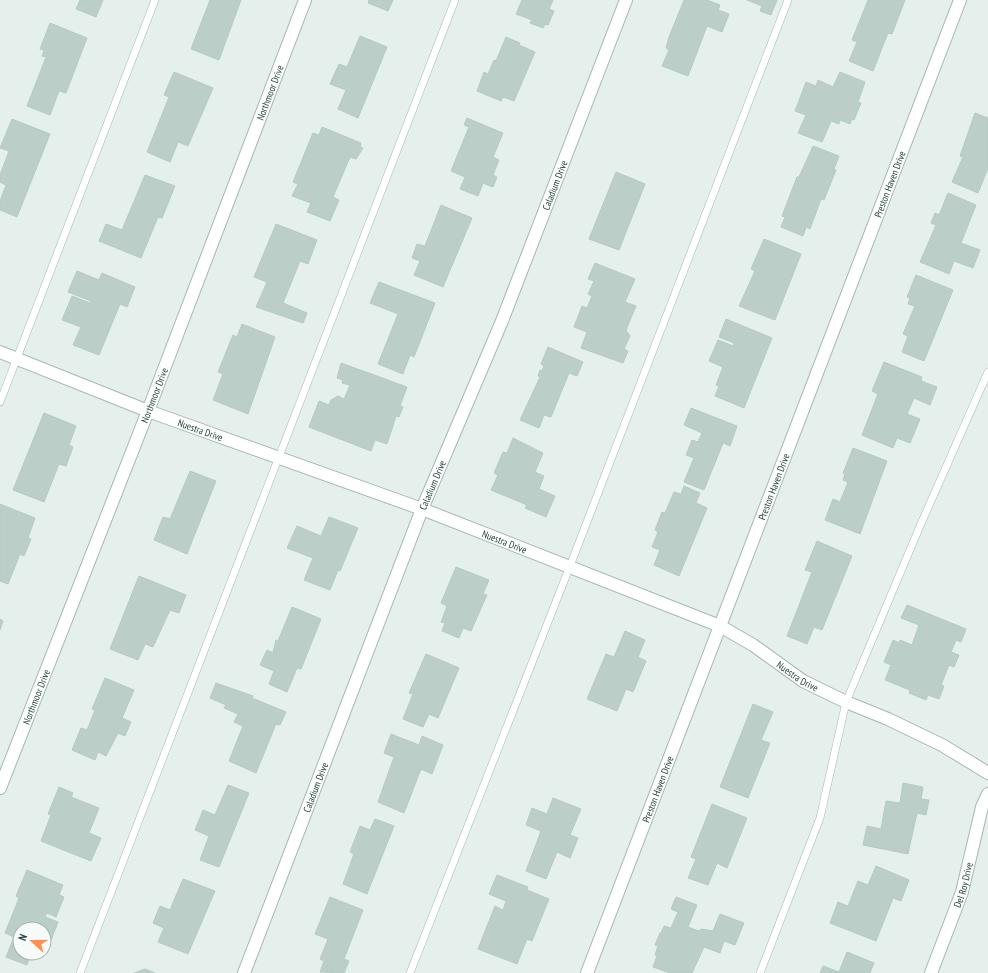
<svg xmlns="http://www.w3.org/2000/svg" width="988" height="973" font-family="'PT Sans Narrow',sans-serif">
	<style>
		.building { fill: #bccec8; stroke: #b6cac4 }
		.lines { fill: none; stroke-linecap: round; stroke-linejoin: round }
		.lane-casing { stroke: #a6b8b4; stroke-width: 8 }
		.street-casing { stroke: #a6b8b4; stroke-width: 14 }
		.lane { stroke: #fff; stroke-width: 7 }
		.street { stroke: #fff; stroke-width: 12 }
		.labels { text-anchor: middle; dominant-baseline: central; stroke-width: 3.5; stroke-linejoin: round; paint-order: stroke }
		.street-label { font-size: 10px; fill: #21443e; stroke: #f6fbf9 }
	</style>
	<rect width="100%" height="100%" fill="#e5efec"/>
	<g class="building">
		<path d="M80,0H103L96,17L76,9Z"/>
		<path d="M210,0H241L219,60L191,49Z"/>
		<path d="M369,0H393L388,11L368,3Z"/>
		<path d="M522,0H553L549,9L554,11L548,25L545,24L543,28L530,23L532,20L516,14Z"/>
		<path d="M684,0H707L720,5L718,10L729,14L722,32L707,26L688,76L662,66L669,50L666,48L669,37Z"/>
		<path d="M747,0H777L771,15L760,11L762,6Z"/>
		<path d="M868,0H905L892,34L888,33L873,71L849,61L857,42L852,40Z"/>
		<path d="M50,23L87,38L66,93L59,91L50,115L27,106L46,57L42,56L44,50L40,49Z"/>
		<path d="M360,36L387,47L358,118L338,109L346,90L330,84L339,64L347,67Z"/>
		<path d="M506,37L520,43L519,45L535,52L514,101L503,97L501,101L477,91L484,72L488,74L494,60L496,61Z"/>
		<path d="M174,72L213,88L188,146L178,142L170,162L147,152L169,97L164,95Z"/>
		<path d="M840,72L865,82L858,102L861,103L854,120L852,119L850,124L840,120L839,124L831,121L822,142L798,133L806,115L795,111L806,82L816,86L818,80L833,87Z"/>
		<path d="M975,113L988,118V168L978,193L952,182L963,157L960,156Z"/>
		<path d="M467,118L503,133L493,157L499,160L493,175L497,177L493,187L483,183L478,196L460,189L465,177L451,171L469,127L464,125Z"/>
		<path d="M12,119L50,134L17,217L0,210V201L6,185L0,182V175L9,151L0,148Z"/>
		<path d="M322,127L361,143L360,147L363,148L356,159L350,157L333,197L339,200L330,221L307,212L311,203L292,196L298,184L293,182L313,133L319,135Z"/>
		<path d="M813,146L839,156L834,169L836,170L824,200L821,199L810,229L806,227L803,236L781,227L785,217L782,216L797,177H799Z"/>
		<path d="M616,172L645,184L619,250L589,239Z"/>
		<path d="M145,175L175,186L162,218L158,217L141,258L99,241L106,224L122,230Z"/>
		<path d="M948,193L976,205L961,243L980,250L973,268L954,261L949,274L920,262L936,225L931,223L935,213L939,215Z"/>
		<path d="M441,205L472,218L443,287L414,275L420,261L412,258L417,244L425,246Z"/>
		<path d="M276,224L317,240L308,264L300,261L283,303L307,313L303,323L256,307L267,282L254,277Z"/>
		<path d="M764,239L801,254L775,320L739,306L755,271L751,269Z"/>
		<path d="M595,263L635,279L625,302L636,306L626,330L630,336L624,349L628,351L623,363L581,348L587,332L574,327L582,306L587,308L592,296L588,294L594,281L588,279Z"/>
		<path d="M77,271L99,280L102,273L135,287L127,307L120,304L99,355L73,345L81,327L62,320L72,296L90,303L91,301L68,292Z"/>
		<path d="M916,275L953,290L924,361L902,352L908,336L903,334L915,306L908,304L910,298L907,297Z"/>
		<path d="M379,282L435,303L414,357L410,355L403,374L378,364L398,314L370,303Z"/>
		<path d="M726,319L772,338L744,408L715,396L719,386L716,385L723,367L709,361L718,340L733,346L734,343L719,337Z"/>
		<path d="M242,324L275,337L248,414L213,400L223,374L218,372L233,335L237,337Z"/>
		<path d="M548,347L583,362L577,376L569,373L551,417L544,415L539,428L520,420L540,377L538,376L540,370L542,371L544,366L541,364Z"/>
		<path d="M884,362L922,377L921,381L937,387L930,405L914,398L907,414L920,419L910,443L897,438L893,448L862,435L878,394L872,391Z"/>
		<path d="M341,363L407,387L400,406L403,407L399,417L396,416L387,444L375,440L371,451L309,427L319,401L329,405L331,400L338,396L344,399L350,385L342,383L343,380L337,378Z"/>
		<path d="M691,408L737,426L730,446L723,443L704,490L684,482L694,458L686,455L692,440L698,442L702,433L684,425Z"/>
		<path d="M44,413L76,426L69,445L73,447L66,466L59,464L44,502L13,490Z"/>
		<path d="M513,438L543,453L535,472L544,476L539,489L555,496L546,517L525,508L527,505L491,490L498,475L494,473L503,452L507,453Z"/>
		<path d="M853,448L887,461L860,534L825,520L833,499L840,502L848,482L843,480L845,474L843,473Z"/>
		<path d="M190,471L216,481L187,554L154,540L163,517L170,519Z"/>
		<path d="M684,486L700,493L696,503L707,508L679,576L654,565L660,550L652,547L658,532L655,530L662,512L665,513L674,492L681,494Z"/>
		<path d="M0,504L35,518L28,538L31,539L24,556L20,554L8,584L0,581Z"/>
		<path d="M329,517L358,528L340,571L338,570L330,590L304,580L313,558L287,548L297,526L321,536Z"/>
		<path d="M817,541L852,556L822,630L814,627L807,644L787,636L812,572L805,570Z"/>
		<path d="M456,567L489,580L483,594L487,595L471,631L463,628L459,638L442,631L445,623L441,622L447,606L441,603Z"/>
		<path d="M139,576L186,595L179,613L170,610L153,647L145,644L138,660L110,649Z"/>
		<path d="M907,605L966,629L961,642L956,640L951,652L959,655L954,667L949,665L941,685L944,686L939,699L928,695L926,700L909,693L910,690L885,680L891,665L884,662L893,640L899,643L900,640L912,645L919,625L901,618Z"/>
		<path d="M292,607L321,619L301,669L297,668L287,692L269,684L274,671L260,665L267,650L273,653L276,640L278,641Z"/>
		<path d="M0,619L3,621L0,630Z"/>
		<path d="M625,631L645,640L638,657L646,661L633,692L626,689L617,711L587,699L606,654L614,657Z"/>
		<path d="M426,654L459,668L438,718L429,714L423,727L403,719L413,694L409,693Z"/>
		<path d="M105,678L134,690L122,718L131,722L125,736L118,733L106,756L98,752L95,760L72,750L81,728L87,730L95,710L92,709Z"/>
		<path d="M216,683L253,696L252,698L286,712L280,725L276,724L256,773L229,761L243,726L234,722L238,714L224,708L226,705L210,698Z"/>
		<path d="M753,704L773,712L761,740L770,743L748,798L720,787Z"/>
		<path d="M391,734L419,745L422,736L443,745L432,774L421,769L404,813L378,802L394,757L384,753Z"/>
		<path d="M903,783L923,787L921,799L929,800L926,815L917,813L908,854L863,845L867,826L881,829L886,801L900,803Z"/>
		<path d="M228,785L249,793L219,867L200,860L209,836L195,830L203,810L215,815Z"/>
		<path d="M59,787L73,793L71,797L99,808L89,833L101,838L91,861L41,841L51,815L48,814Z"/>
		<path d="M553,798L581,809L570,835L578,838L570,858L557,852L546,879L526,871L541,831L526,825L532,808L547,814Z"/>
		<path d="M712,804L747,818L727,868L717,863L708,885L688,878L696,859L691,857Z"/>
		<path d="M375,819L394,826L367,894L343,884L354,854L350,852L360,826L370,830Z"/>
		<path d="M876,866L909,880L901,901L893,898L876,941L830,923L838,902L848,906L858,881L868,885Z"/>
		<path d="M27,870L63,885L59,895L64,897L56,917L47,913L45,917L58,922L48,948L44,947V929H20V953H31L27,965L6,957L14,937L5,933L19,898L16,896Z"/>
		<path d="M497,875L528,887L527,890L549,899L532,941L527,939L517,964L478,949L495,906L503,910L506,901L489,894Z"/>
		<path d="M183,879L215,891L188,954L158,942L164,928L153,923L160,906L170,910Z"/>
		<path d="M330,897L363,910L344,959L349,961L344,973L320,972L324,961L320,959L328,939L315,934Z"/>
		<path d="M676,897L697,905L688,927L699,931L701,929L713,931L720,914L744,923L735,945L724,941L720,953L704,947L692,973H670L653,967L657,956L655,955L658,946L655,945L660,933H661L664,926L671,928L678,912L671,909Z"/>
		<path d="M847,952L874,963L870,973H820L823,966L839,972Z"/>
		<path d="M145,969L155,973H134Z"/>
	</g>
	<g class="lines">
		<defs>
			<g id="lane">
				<path d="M0,402L155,0"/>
				<path d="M80,973L455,0"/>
				<path d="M410,973L570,566L788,0"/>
				<path d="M760,973L820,818L846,702L920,526L988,372"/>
			</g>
			<g id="street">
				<path id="s1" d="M0,352L148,411L422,509L720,626L753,645L803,681L846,702L888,719L942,745L988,773"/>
				<path id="s2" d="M0,788L148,411L305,0"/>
				<path id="s3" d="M244,973L422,509L502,321L626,0"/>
				<path id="s4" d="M587,973L960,0"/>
				<path id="s5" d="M931,973L962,892L982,807L988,794"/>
			</g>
		</defs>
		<use href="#lane" class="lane-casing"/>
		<use href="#street" class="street-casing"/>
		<use href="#lane" class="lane"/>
		<use href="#street" class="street"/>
	</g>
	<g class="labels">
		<g class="street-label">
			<text stroke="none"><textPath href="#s2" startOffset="746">Northmoor Drive</textPath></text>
			<text stroke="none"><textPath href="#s4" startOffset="845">Preston Haven Drive</textPath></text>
			<text stroke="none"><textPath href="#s3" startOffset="847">Caladium Drive</textPath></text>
			<text stroke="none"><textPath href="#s2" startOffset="422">Northmoor Drive</textPath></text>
			<text stroke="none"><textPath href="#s1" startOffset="215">Nuestra Drive</textPath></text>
			<text stroke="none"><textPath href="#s3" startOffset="523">Caladium Drive</textPath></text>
			<text stroke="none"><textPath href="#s4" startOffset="521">Preston Haven Drive</textPath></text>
			<text stroke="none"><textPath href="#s1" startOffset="539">Nuestra Drive</textPath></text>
			<text stroke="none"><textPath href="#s1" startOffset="863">Nuestra Drive</textPath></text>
			<text stroke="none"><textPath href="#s2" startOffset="98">Northmoor Drive</textPath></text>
			<text stroke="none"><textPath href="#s3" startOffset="199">Caladium Drive</textPath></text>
			<text stroke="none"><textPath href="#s4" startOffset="197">Preston Haven Drive</textPath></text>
			<text stroke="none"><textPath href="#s5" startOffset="94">Del Roy Drive</textPath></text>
		</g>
	</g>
	<g transform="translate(32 941) rotate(291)"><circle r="19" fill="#f6fbf9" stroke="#a1b2ae"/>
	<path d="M0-3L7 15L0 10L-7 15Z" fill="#ff9053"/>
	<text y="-6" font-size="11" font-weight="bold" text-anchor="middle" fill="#21443e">N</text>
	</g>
</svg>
